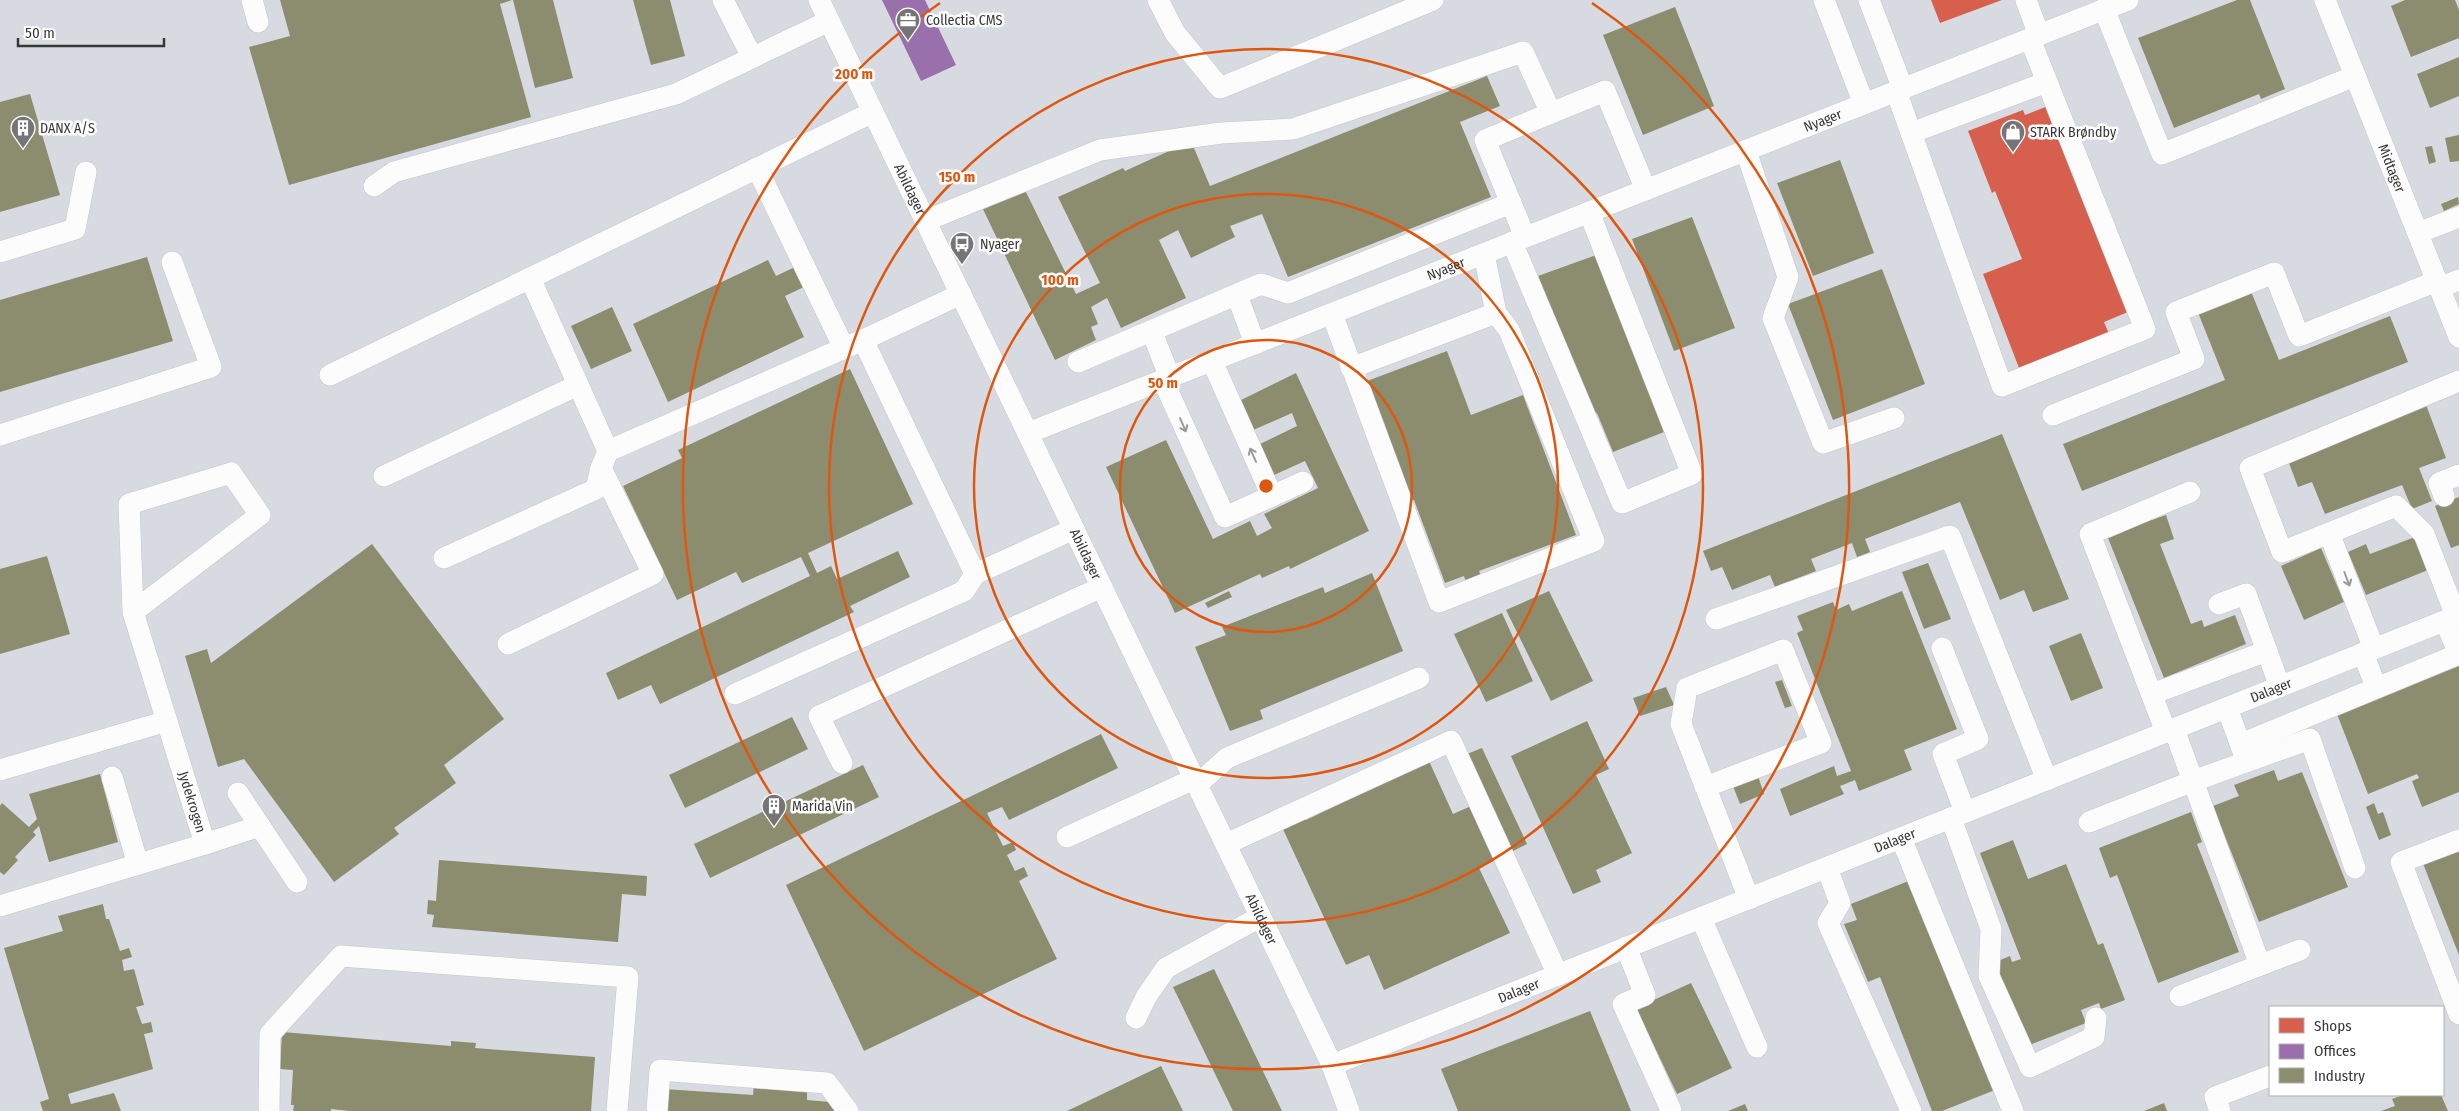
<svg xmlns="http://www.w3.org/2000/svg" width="2459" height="1111" font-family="'Fira Sans Condensed',sans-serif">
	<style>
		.built { fill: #d7dbe1; fill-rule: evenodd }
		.shops { fill: #d6604d }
		.offices { fill: #9970ab }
		.industry { fill: #8c8c6e }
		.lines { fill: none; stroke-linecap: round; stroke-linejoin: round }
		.minor-casing { stroke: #c5c5c7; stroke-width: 22 }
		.minor { stroke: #fcfcfc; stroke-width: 21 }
		.oneway { stroke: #9a9a9a }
		.ring { fill: none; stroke: #df570e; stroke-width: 2.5 }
		.labels { text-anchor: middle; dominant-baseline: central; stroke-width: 5; stroke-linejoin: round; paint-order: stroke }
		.poi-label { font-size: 14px; fill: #373739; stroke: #fff; text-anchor: start }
		.street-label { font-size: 14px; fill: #373739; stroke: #fff }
		.centre { fill: #df570e; stroke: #fff; stroke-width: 2.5 }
		.ring-label { font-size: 15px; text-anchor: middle; font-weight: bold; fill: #df570e; stroke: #fff; stroke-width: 5; stroke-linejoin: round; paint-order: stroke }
	</style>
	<rect width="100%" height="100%" fill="#e8e9eb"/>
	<path class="built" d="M0,0H2459V1111H0ZM2270,1007H2443V1095H2270Z"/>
	<g class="shops">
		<path d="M1931,0H2002L1940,23Z"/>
		<path d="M2048,106L2128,312L2104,322L2109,334L2019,368L1983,274L2022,259L1995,191L1992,193L1968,131L2023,110L2025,115Z"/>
	</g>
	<path class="offices" d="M882,0H925L956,65L921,81Z"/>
	<g class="industry">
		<path d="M280,0H512L500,4L531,117L289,185L249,47L290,36Z"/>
		<path d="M513,0H553L573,78L535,88Z"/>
		<path d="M633,0H670L685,56L651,65Z"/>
		<path d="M2237,0H2250L2285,89L2261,99L2259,94L2174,128L2138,38Z"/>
		<path d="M2405,0H2455L2459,10V38L2411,57L2391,6Z"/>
		<path d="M1675,7L1714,106L1643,135L1603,35Z"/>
		<path d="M2459,57V96L2430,108L2417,74Z"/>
		<path d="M1487,76L1500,106L1460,122L1491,197L1288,277L1262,214L1230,226L1235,237L1191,258L1178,230L1159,240L1186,298L1121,328L1107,298L1091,307L1098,324L1091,327L1096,340L1055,360L982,207L1024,188L1076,294L1100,283L1058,197L1123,168L1125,171L1191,141L1210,186Z"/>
		<path d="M30,94L60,195L0,212V102Z"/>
		<path d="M2459,135V161L2450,162L2445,138Z"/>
		<path d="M2432,146L2436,162L2429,164L2425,147Z"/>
		<path d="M1840,160L1874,253L1813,276L1777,183Z"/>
		<path d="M2458,197L2459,204L2444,211L2441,204Z"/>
		<path d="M1692,217L1735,328L1674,351L1632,239Z"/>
		<path d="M1599,254L1664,432L1613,452L1597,413L1593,415L1538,276Z"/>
		<path d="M147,257L173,341L0,392V300Z"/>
		<path d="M768,260L776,276L797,266L806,286L785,296L804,337L668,402L633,324Z"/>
		<path d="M1882,269L1925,384L1833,420L1788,304Z"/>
		<path d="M2250,289L2279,360L2390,316L2408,362L2082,491L2063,444L2225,380L2197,310Z"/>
		<path d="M612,307L632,351L591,369L571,326Z"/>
		<path d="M1447,351L1471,415L1523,395L1576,535L1479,571L1482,579L1467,585L1464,576L1445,583L1414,500L1404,504L1394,477L1403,474L1367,381Z"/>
		<path d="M850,369L913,504L808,553L817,573L831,566L837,579L898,551L910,577L850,606L854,612L660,704L651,685L618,700L606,673L810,576L801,557L742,583L736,572L677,600L623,486L682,458L678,450Z"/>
		<path d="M1296,373L1369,531L1290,569L1289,566L1262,578L1260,574L1175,613L1106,467L1166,440L1213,539L1250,521L1257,536L1272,528L1264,514L1318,488L1305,461L1274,475L1260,444L1297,426L1292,413L1251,431L1237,402Z"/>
		<path d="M2425,402L2446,458L2419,468L2432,501L2412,509L2402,485L2325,514L2312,482L2298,487L2286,455Z"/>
		<path d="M2002,434L2069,599L2033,612L2024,590L2000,600L1960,502L1865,539L1870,552L1857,557L1852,543L1811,559L1816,571L1775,587L1770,575L1732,590L1722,567L1711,571L1703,551Z"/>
		<path d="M2459,497V545L2451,548L2435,506Z"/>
		<path d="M2150,514L2152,520L2166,515L2174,539L2160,544L2191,624L2202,620L2204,627L2235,615L2246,644L2164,678L2108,538L2123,532L2120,525Z"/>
		<path d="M2415,537L2428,570L2366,595L2348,552L2366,544L2370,554Z"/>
		<path d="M372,544L504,719L444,765L456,783L394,828L399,834L334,882L244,759L218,767L185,656L207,649L211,663Z"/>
		<path d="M2321,548L2344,602L2304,620L2281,566Z"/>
		<path d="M47,556L70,634L0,654V569Z"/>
		<path d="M1928,563L1951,619L1924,629L1902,572Z"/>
		<path d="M1372,573L1403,651L1260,710L1263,719L1230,731L1195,647L1226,635L1222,627L1323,587L1325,593Z"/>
		<path d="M1229,591L1232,597L1208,608L1205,603Z"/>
		<path d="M1549,591L1593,681L1551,701L1506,610Z"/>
		<path d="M1902,591L1957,729L1904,750L1912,770L1859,791L1855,780L1840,786L1844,794L1790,816L1780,789L1834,766L1837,776L1851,771L1797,633L1803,630L1797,616L1833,602L1836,610L1849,604L1852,611Z"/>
		<path d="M1502,613L1533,681L1486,702L1454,634Z"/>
		<path d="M2081,633L2103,688L2071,701L2049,646Z"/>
		<path d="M2459,666V792L2422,807L2412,781L2419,778L2417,774L2368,794L2337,714Z"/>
		<path d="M1782,680L1792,706L1785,708L1775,682Z"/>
		<path d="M1666,687L1674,705L1640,716L1633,698Z"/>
		<path d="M792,717L808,749L685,808L669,775Z"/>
		<path d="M1587,721L1609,769L1596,775L1632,853L1596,870L1601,882L1573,894L1511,756Z"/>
		<path d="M1101,734L1118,768L1009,820L1002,807L987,813L1003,846L1013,842L1016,850L1007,855L1015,871L1024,867L1028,876L1019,881L1057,959L864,1051L786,885Z"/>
		<path d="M1482,748L1527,844L1513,851L1467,754Z"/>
		<path d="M1429,761L1453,814L1471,806L1496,860L1479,868L1510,933L1384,990L1369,955L1346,965L1282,827L1305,817L1306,820Z"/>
		<path d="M863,765L879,797L710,878L694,844Z"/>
		<path d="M2274,770L2278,781L2302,772L2348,887L2259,922L2213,806L2239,796L2234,785Z"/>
		<path d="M100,774L118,842L49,862L39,826L33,832L36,835L15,857L18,860L4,875L0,872V806L2,803L29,827L37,819L29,794Z"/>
		<path d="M1758,776L1764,794L1740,804L1733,786Z"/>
		<path d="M2374,803L2378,814L2383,812L2391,835L2379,840L2366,807Z"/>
		<path d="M2191,812L2202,842L2197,844L2239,952L2158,983L2117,875L2110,878L2099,848Z"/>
		<path d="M2013,840L2028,879L2066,864L2098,945L2103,943L2125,1000L2101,1009L2099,1003L2081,1010L2086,1023L2027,1046L1996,969L1998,961L2010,956L2012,962L2021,959L1980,853Z"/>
		<path d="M2459,848V955L2422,861Z"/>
		<path d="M439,860L647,876L646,896L622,894L618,942L432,927L434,915L427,914L428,900L436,901Z"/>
		<path d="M1911,880L1995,1090L1942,1111H1932L1880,977L1868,982L1844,924L1857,920L1851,904Z"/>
		<path d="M103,904L106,919H109L120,951L129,948L132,957L122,960L124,971L134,969L144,1005L136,1007L142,1024L151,1022L153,1032L144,1034L153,1069L68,1094L71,1104L114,1093L121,1111H43L40,1102L49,1099L4,948L63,931L58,916Z"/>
		<path d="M1214,969L1282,1111H1233L1173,987Z"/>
		<path d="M1691,983L1732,1068L1677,1094L1636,1008Z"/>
		<path d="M1590,1011L1631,1111H1458L1441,1069Z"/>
		<path d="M282,1032L451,1046V1041L476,1043L475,1048L595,1057L591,1111H349L331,1109V1111H293L294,1105H291L293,1070L280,1069Z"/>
		<path d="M1161,1066L1183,1111H1067Z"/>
		<path d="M754,1083L807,1088V1100L841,1103V1111H663L664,1089L753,1095Z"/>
		<path d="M2403,1095H2441L2448,1111H2381L2395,1106L2392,1099Z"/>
		<path d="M2164,1103L2167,1111H2144Z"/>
		<path d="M1745,1104L1748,1111H1728Z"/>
	</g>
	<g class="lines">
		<defs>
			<g id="minor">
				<path d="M252,0L258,22"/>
				<path d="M723,0L752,57"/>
				<path id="s1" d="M819,0L1332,1065L1349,1111"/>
				<path d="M1158,0L1175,33L1220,88L1433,0"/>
				<path d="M1824,0L1864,104"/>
				<path d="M1869,0L1903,89"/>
				<path d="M2026,0L2039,35"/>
				<path id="s2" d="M2325,0L2459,337"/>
				<path d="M2104,9L2162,154L2355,76"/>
				<path d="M1896,91L2002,386L2145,329L2030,39"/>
				<path d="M1911,133L2047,82"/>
				<path d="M1746,151L1788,277L1773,318L1823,443L1894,418"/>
				<path d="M757,168L844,348"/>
				<path d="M374,186L394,172L676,94L829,21"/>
				<path d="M925,221L1100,150L1221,133L1293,129L1523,52L1551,113"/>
				<path d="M2418,233L2459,217"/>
				<path d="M1525,237L1485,140L1605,91L1646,190"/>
				<path d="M1512,242L1622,503L1692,474L1589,212"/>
				<path d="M0,252L75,229L86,172"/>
				<path d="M530,278L608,451"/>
				<path d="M2439,288L2459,280"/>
				<path d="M1237,295L1255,344"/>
				<path d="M1332,314L1439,602L1594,541L1509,330L1496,313"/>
				<path d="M1152,332L1170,378"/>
				<path d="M863,340L975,574"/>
				<path d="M1078,362L1261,284L1288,293L1511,203"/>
				<path d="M1351,368L1496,313L1484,254"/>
				<path d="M330,375L873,112"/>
				<path d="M1163,380L1225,517L1272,496L1212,361"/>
				<path d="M2053,415L2194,359L2176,312L2274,273L2299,336L2437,281"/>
				<path id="s3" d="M1028,433L2128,0"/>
				<path d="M0,435L211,367L172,262"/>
				<path d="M384,476L578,385"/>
				<path d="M1272,496L1303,482"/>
				<path d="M2444,496L2439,483L2459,475"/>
				<path d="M2329,533L2374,649"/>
				<path d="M444,558L596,489L601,468L608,451L863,340L961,294"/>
				<path d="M2219,604L2246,594L2280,687"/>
				<path d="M2456,616L2424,534L2396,506L2282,552L2250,468L2459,381"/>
				<path d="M1716,619L1950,536L2047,780"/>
				<path d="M2445,621L2459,654"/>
				<path d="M508,644L653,574L601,468"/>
				<path d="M1942,648L1978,739L1943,754L1965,812"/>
				<path d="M2363,653L2376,687"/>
				<path d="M735,694L964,591L975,574L1074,529"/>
				<path d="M2152,694L2267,651"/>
				<path d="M2227,708L2245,757"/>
				<path d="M2174,729L2260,965"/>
				<path d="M2166,732L2090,534L2190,492"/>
				<path d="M2241,744L2459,654"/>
				<path d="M842,763L819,716L1102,587"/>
				<path d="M0,770L167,721"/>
				<path d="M112,777L138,864"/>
				<path d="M1197,785L1227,758L1419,678"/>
				<path d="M1705,787L1821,743L1783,650L1687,688L1681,724L1749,899"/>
				<path d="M238,793L297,882"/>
				<path d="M1951,818L1991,929L1989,976L2030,1067L2094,1037L2096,1018"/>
				<path d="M2089,822L2193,781L2310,739L2355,868"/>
				<path d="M1067,837L1194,779"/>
				<path d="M1901,838L2013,1111"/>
				<path d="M2459,840L2401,862L2459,1014"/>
				<path d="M205,844L260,826"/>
				<path d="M1226,844L1451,741L1558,975"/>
				<path d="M1827,868L1840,903L1828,923L1911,1111"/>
				<path d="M0,906L205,844L133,612L129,504L231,473L260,515L133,612"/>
				<path d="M1701,918L1757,1047"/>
				<path d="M1626,947L1645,995L1623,1004L1671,1110"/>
				<path d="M2180,996L2300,950"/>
				<path d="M1136,1018L1146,997L1166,968L1260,917"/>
				<path id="s4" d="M1332,1065L2459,615"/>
				<path d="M269,1111L270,1034L341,956L628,977L617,1111"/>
				<path d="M657,1111L660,1070L827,1083L848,1111"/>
				<path d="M2220,1111L2215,1097L2270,1076"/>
			</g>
		</defs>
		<use href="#minor" class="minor-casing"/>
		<use href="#minor" class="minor"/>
	</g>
	<defs><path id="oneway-shaft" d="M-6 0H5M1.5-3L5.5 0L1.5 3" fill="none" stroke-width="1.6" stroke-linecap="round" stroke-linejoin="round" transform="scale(1.25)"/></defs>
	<g class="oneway">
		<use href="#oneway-shaft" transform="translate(1183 425) rotate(66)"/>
		<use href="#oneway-shaft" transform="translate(1253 455) rotate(-114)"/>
		<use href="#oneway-shaft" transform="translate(2347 579) rotate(69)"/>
	</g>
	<g class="ring">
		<circle cx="1266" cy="486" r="146"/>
		<circle cx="1266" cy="486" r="292"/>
		<circle cx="1266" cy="486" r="437"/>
		<path d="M1592 3A583 583 0 1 1 940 3"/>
	</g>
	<defs>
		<symbol id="office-pin" viewBox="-11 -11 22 30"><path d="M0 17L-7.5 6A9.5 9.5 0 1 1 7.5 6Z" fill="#757577" stroke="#fff"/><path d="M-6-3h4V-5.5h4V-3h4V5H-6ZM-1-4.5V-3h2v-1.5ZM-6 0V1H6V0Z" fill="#fff"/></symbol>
		<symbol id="building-pin" viewBox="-11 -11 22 30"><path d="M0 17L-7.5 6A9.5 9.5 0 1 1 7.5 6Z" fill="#757577" stroke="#fff"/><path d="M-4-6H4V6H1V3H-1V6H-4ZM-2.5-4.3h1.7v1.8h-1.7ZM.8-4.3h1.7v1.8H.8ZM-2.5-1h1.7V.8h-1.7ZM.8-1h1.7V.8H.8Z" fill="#fff"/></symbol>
		<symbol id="shop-pin" viewBox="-11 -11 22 30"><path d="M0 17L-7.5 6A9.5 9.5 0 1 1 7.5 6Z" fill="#757577" stroke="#fff"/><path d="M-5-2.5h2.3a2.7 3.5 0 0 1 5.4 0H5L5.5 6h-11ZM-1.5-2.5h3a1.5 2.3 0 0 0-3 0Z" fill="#fff"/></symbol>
		<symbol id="bus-pin" viewBox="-11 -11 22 30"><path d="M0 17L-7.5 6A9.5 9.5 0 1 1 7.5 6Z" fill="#757577" stroke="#fff"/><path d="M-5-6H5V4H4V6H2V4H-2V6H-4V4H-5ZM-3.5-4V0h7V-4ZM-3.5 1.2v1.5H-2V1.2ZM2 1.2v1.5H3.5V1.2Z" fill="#fff"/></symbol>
	</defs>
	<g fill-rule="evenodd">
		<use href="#office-pin" x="894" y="6" width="28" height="38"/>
		<use href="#building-pin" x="9" y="114" width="28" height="38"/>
		<use href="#shop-pin" x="1999" y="118" width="28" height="38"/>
		<use href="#bus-pin" x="948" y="230" width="28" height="38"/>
		<use href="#building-pin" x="760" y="792" width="28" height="38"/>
	</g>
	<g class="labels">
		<g class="poi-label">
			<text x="926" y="20">Collectia CMS</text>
			<text x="40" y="128">DANX A/S</text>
			<text x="2030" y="132">STARK Brøndby</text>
			<text x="980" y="244">Nyager</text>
			<text x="792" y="806">Marida Vin</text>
		</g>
		<g class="street-label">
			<text stroke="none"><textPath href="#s3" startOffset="854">Nyager</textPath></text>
			<text stroke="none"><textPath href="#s2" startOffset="181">Midtager</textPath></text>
			<text stroke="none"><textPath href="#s1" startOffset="210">Abildager</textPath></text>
			<text stroke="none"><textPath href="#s3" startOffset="449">Nyager</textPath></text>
			<text stroke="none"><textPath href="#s1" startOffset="615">Abildager</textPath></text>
			<text stroke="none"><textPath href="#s4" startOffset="1011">Dalager</textPath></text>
			<text transform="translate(192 802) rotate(73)">Jydekrogen</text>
			<text stroke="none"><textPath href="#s4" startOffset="606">Dalager</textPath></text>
			<text stroke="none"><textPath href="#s1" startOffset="1020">Abildager</textPath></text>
			<text stroke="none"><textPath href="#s4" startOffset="201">Dalager</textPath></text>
		</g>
	</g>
	<circle cx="1266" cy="486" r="8" class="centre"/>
	<g class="ring-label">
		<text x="854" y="79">200 m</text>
		<text x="957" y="182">150 m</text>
		<text x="1060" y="285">100 m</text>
		<text x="1163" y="388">50 m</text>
	</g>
	<rect x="2269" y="1006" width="175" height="90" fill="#ffffff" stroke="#afafb0"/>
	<rect x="2279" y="1018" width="25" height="15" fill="#d6604d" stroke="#afafb0"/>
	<text x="2314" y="1031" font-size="15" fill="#373739">Shops</text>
	<rect x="2279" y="1044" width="25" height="15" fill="#9970ab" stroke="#afafb0"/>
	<text x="2314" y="1056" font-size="15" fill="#373739">Offices</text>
	<rect x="2279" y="1068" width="25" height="15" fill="#8c8c6e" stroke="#afafb0"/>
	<text x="2314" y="1081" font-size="15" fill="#373739">Industry</text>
	<path d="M18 38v8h146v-8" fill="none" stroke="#373739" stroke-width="2.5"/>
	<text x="25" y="38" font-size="15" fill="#373739" stroke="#ffffff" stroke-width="4" paint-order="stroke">50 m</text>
</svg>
